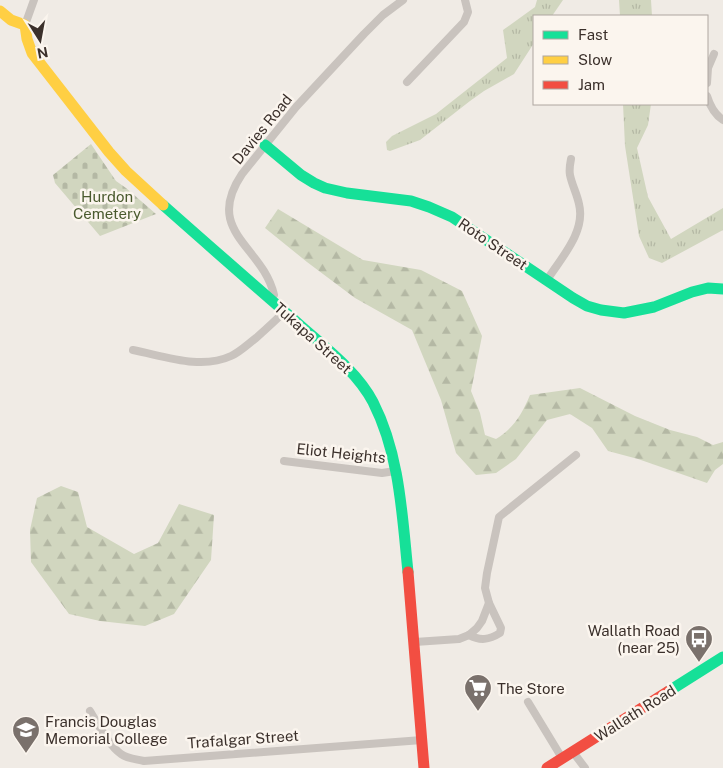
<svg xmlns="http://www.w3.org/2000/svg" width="723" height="768" font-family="'Public Sans',sans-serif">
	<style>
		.grass { fill: url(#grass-tufts) }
		.forest { fill: url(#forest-firs) }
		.cemetery { fill: url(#cemetery-stones) }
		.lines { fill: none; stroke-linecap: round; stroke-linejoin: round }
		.street { stroke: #c9c3be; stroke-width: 8 }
		.fast { stroke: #16e098; stroke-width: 11 }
		.slow { stroke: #ffcf43; stroke-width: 11 }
		.jam { stroke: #f24e42; stroke-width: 11 }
		.labels { text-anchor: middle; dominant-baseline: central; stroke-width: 5; stroke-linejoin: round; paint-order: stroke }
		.street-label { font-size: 15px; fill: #3b302b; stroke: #fbf5ee }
		.park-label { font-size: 15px; fill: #4a5a2e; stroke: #fbf5ee }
		.poi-label { font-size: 15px; fill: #3b302b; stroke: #fbf5ee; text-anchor: start }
	</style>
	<defs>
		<pattern id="grass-tufts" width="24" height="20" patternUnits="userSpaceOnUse" patternTransform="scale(1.25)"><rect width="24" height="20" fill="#d1d6bf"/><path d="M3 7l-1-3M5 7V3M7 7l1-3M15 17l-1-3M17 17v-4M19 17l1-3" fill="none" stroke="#b4b8a4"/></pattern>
		<pattern id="forest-firs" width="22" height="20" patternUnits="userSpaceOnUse" patternTransform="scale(1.25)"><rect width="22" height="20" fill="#d1d6bf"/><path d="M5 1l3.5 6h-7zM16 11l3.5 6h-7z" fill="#b4b8a4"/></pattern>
		<pattern id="cemetery-stones" width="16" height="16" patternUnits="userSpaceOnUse" patternTransform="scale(1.25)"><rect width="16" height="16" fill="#d1d6bf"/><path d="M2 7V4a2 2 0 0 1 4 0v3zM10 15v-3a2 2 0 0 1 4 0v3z" fill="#b4b8a4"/></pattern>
	</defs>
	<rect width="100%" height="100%" fill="#f0ebe5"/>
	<g class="grass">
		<path d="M537,0H563L552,16H534V43L514,74L484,91L470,101L420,140L390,151L387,150L386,142L392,136L436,114L507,58L503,30L535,7Z"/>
		<path d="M619,0H651L652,16H620Z"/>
		<path d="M623,104H651L648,125L637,148L648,197L671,239L723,208V230L662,263L649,258L639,236L625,146Z"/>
	</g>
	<g class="forest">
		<path d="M278,209L363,260L421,270L462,291L482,336L471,391L480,413L485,435L496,439C514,428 522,414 530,395L580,388L635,416L670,430L697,437L713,445L723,442V464L715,470L707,483L638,459L608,451L592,428L570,414L547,420L516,459L496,473L476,475L456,453L441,400L412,330L355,298L307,262L265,228Z"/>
		<path d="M61,486L78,492L87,527L134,554L158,543L179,504L214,515L211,560L174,614L145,626L100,621L69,614L31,562L30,530L37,498Z"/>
	</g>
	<path class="cemetery" d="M91,144L116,181L126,188L156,214L100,236L55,183L53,175Z"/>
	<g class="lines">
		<g class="street">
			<path d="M25,25L34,0"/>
			<path d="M407,82L464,22L468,12L465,0"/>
			<path d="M707,83L708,68L714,54"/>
			<path d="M707,96C710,106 714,114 723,120"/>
			<path d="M547,280C561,258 586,232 579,204C577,194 572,185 570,175C569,170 570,164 571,159"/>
			<path d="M270,299L274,295C263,246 203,232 242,174L296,107L364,34L383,15L403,0"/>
			<path d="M133,350C164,356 201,370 231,356C240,352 248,344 256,338C265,330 275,321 284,312"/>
			<path d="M284,461L382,473L395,471"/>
			<path d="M469,635C480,641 489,640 500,633L501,628L489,603"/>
			<path d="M415,642L459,639L469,635L477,628L482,621L489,603L485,588L487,573L499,517L576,455"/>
			<path d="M528,702L562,758"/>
			<path d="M90,711C98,724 109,746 121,754C128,759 136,759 144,761L422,740"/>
			<path d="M573,752L585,768"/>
		</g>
		<g class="fast">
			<path d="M265,145L301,175L314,183L325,188L347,193L411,201L429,207L452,217L573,298L587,306L601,310L624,313L654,307L692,292L708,288L723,289"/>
			<path d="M163,205C206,243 249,281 292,318C319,343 356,369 373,402C400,455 402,515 408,572"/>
			<path d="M669,691L723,657"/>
		</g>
		<path class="slow" d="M0,11L11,20L25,25L27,39L32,53L109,152L126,171L163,205"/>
		<g class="jam">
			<path d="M408,572L424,768"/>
			<path d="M547,768L669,691"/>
		</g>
	</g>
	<defs>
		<symbol id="bus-pin" viewBox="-11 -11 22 30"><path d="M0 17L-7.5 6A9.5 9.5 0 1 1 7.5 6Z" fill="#7a716c" stroke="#fbf5ee"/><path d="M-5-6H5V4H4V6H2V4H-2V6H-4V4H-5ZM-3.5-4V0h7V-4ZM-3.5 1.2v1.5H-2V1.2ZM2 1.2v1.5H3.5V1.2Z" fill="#fff"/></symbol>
		<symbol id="supermarket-pin" viewBox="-11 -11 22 30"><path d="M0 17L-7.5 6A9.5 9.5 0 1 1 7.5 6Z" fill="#7a716c" stroke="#fbf5ee"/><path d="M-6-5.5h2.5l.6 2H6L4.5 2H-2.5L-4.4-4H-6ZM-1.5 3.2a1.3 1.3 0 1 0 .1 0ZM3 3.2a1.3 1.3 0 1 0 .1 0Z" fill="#fff"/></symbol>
		<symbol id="school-pin" viewBox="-11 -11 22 30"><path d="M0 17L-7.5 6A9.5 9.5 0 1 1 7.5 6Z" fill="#7a716c" stroke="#fbf5ee"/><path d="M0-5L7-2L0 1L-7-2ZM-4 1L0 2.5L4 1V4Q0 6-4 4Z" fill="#fff"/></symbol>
	</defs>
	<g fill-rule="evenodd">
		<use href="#bus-pin" x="683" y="623" width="32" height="43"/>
		<use href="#supermarket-pin" x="462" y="672" width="32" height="43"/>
		<use href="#school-pin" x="10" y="714" width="32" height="43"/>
	</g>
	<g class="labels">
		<g class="street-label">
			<text transform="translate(262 129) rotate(-51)">Davies Road</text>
			<text transform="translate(493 244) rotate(34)">Roto Street</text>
			<text transform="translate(313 338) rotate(42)">Tukapa Street</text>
			<text transform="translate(341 453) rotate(6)">Eliot Heights</text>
			<text transform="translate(635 713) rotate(-32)">Wallath Road</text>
			<text transform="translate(243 739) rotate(-4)">Trafalgar Street</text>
		</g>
		<g class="park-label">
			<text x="107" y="196">Hurdon<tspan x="107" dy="17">Cemetery</tspan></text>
		</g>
		<g class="poi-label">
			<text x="680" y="630" text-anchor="end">Wallath Road<tspan x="680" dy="17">(near 25)</tspan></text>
			<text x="497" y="688">The Store</text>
			<text x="45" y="721">Francis Douglas<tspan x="45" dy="17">Memorial College</tspan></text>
		</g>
	</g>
	<rect x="533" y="15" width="175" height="90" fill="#fbf5ee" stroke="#aea6a0"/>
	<rect x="543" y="31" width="25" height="8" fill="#16e098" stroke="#aea6a0"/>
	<text x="578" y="40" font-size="15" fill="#3b302b">Fast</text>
	<rect x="543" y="56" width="25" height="8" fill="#ffcf43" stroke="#aea6a0"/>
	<text x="578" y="65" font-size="15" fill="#3b302b">Slow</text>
	<rect x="543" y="81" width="25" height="8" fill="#f24e42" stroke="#aea6a0"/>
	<text x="578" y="90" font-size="15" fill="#3b302b">Jam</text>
	<g transform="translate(40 40) rotate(169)" stroke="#fbf5ee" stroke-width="4" paint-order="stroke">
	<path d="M0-4L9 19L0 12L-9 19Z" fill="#3b302b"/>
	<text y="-8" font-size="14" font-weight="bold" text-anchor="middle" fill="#3b302b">N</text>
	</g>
</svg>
